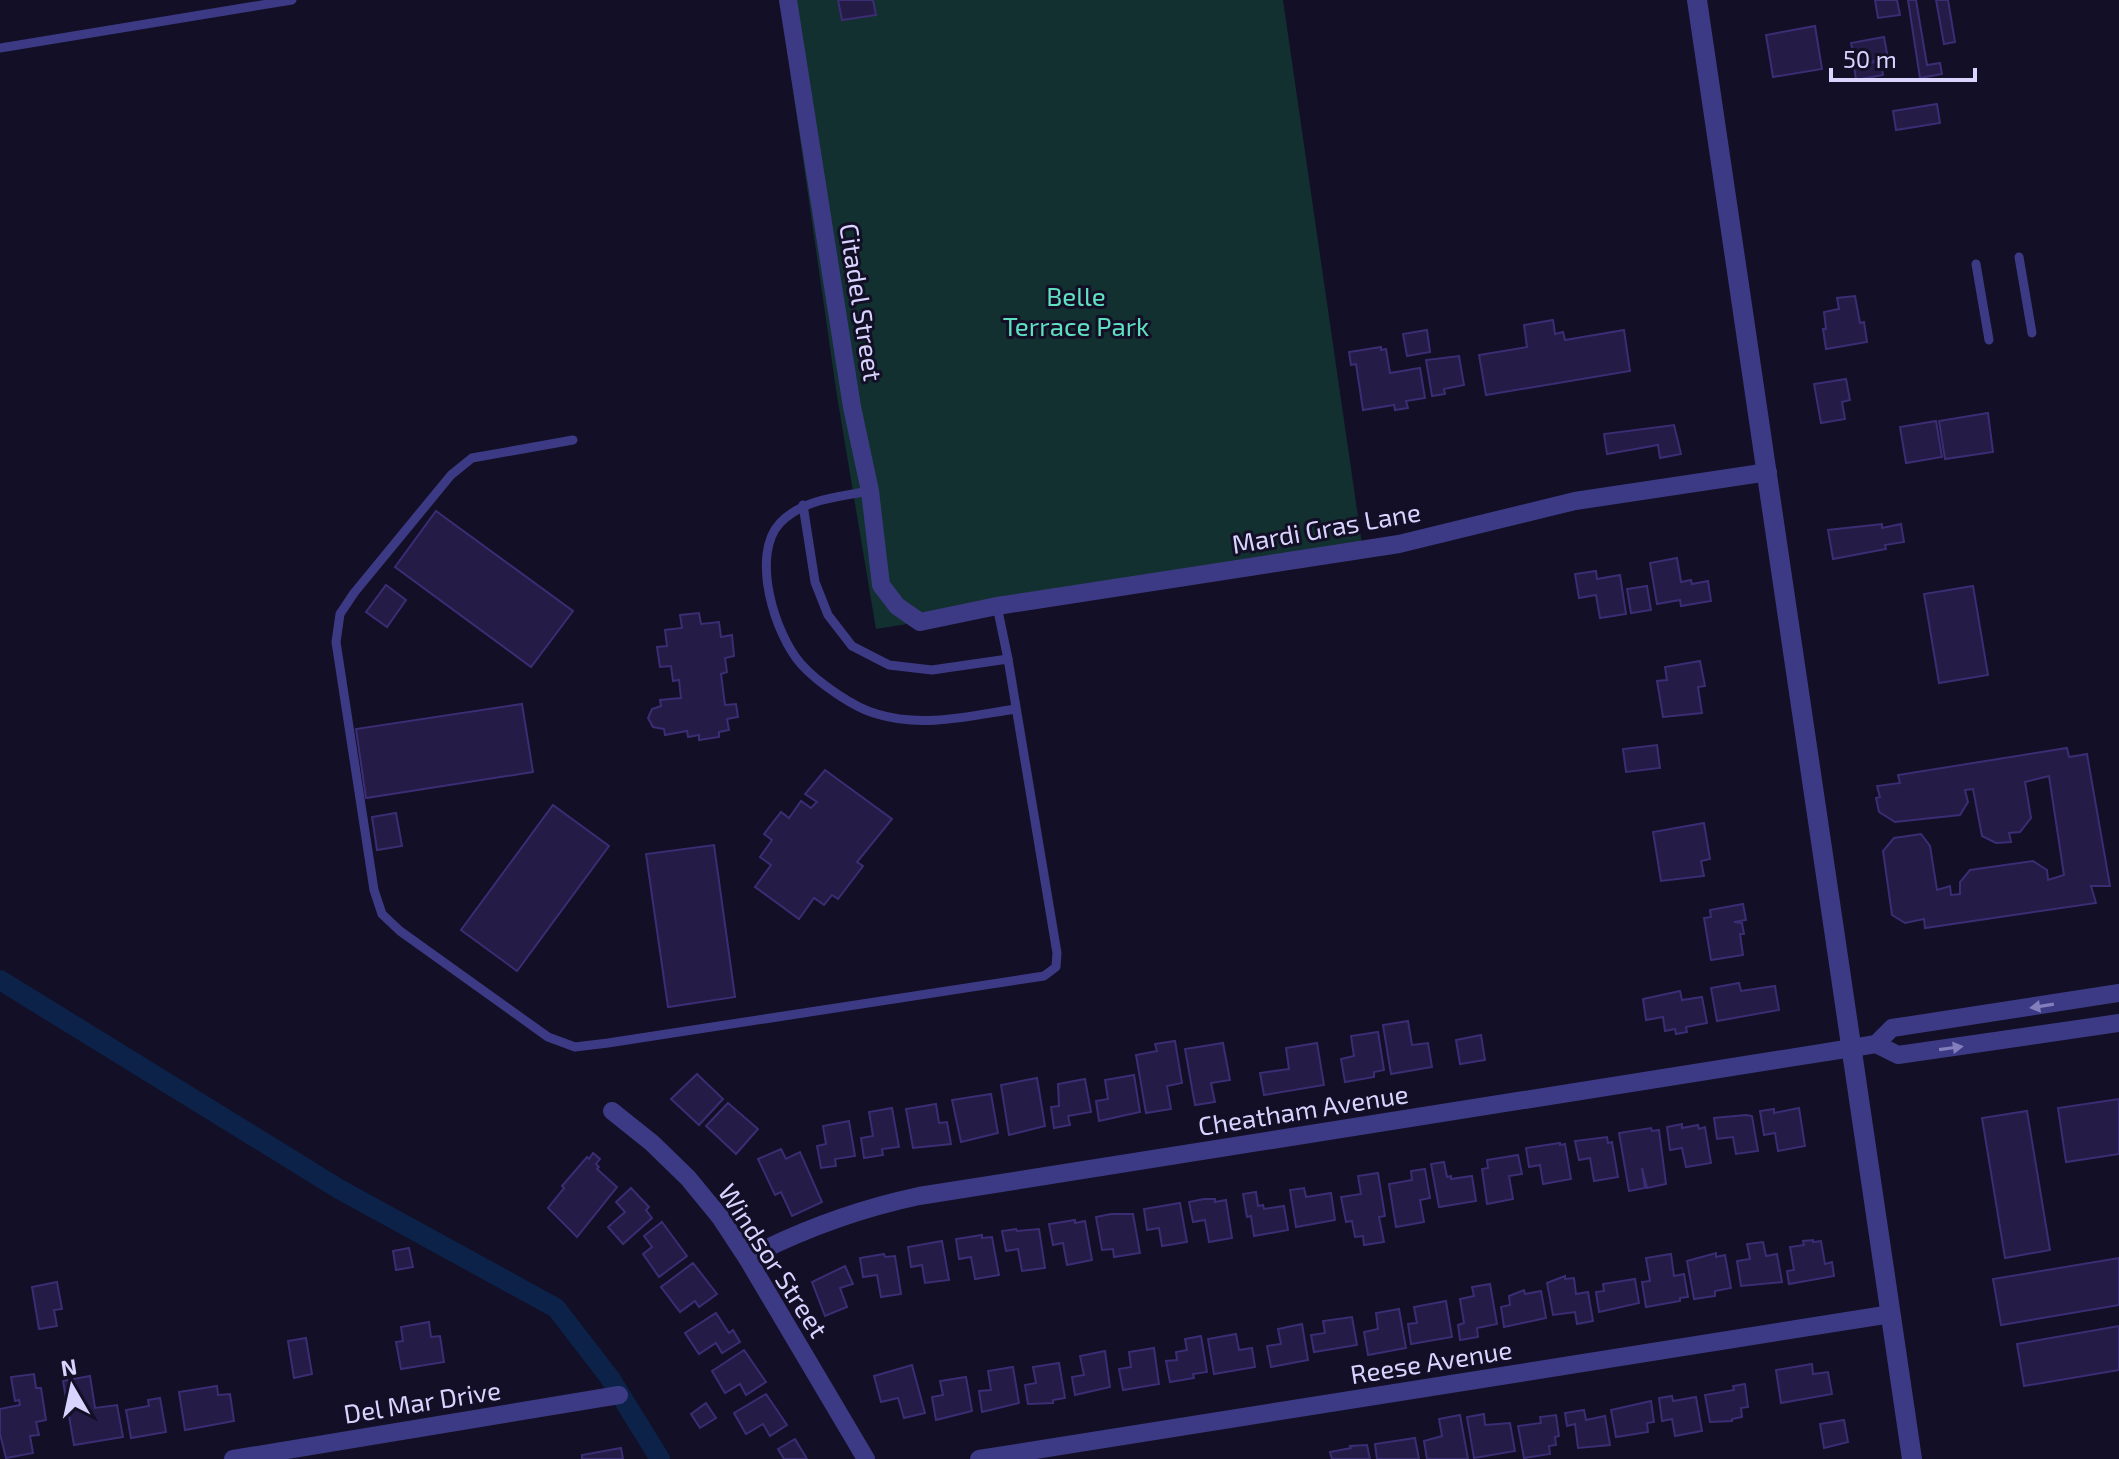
<svg xmlns="http://www.w3.org/2000/svg" width="2119" height="1459" font-family="'Exo 2',sans-serif">
	<style>
		.green { fill: #12302f }
		.lines { fill: none; stroke-linecap: round; stroke-linejoin: round }
		.canal { stroke: #0c2248; stroke-width: 20 }
		.building { fill: #241b47; stroke: #3b2d73; stroke-width: 2 }
		.service { stroke: #3d3a85; stroke-width: 9 }
		.minor { stroke: #3d3a85; stroke-width: 18 }
		.tertiary { stroke: #3d3a85; stroke-width: 20 }
		.oneway { fill: #837fbc }
		.labels { text-anchor: middle; dominant-baseline: central; stroke-width: 6; stroke-linejoin: round; paint-order: stroke }
		.park-label { font-size: 26px; fill: #5fe0c0; stroke: #130f26 }
		.street-label { font-size: 26px; fill: #d9d4ff; stroke: #130f26 }
	</style>
	<rect width="100%" height="100%" fill="#130f26"/>
	<path class="green" d="M780,0H1283L1363,551L876,629L837,396Z"/>
	<g class="lines">
		<path class="canal" d="M0,980L339,1189L556,1308L610,1378L660,1459"/>
	</g>
	<g class="building">
		<path d="M838,0H873L876,15L842,20Z"/>
		<path d="M1875,0H1897L1900,15L1878,18Z"/>
		<path d="M1908,0H1916L1927,65L1940,63L1942,74L1920,78Z"/>
		<path d="M1936,0H1948L1955,42L1944,44Z"/>
		<path d="M1815,26L1822,69L1773,77L1766,35Z"/>
		<path d="M1884,37L1888,59L1855,64L1851,43Z"/>
		<path d="M1881,61L1883,75L1856,80L1854,66Z"/>
		<path d="M1937,104L1940,123L1896,130L1893,111Z"/>
		<path d="M1855,296L1860,323L1864,322L1867,342L1826,349L1823,329H1826L1824,312L1839,309L1837,298Z"/>
		<path d="M1553,320L1555,334L1563,332L1565,340L1624,330L1630,371L1486,395L1479,355L1527,347L1524,325Z"/>
		<path d="M1427,330L1430,352L1407,356L1403,334Z"/>
		<path d="M1381,347V350L1386,349L1390,373L1420,368L1425,398L1406,401L1408,408L1395,410L1394,405L1363,410L1356,364L1351,365L1349,352Z"/>
		<path d="M1459,356L1464,385L1444,389L1445,394L1432,396L1426,360Z"/>
		<path d="M1846,379L1850,400L1842,402L1845,419L1821,423L1814,384Z"/>
		<path d="M1988,413L1993,452L1945,459L1939,421Z"/>
		<path d="M1936,421L1942,457L1906,463L1900,427Z"/>
		<path d="M1674,425L1681,454L1660,458L1658,445L1607,454L1604,434Z"/>
		<path d="M436,511L573,611L531,667L395,567Z"/>
		<path d="M1882,524V528L1901,524L1904,542L1885,545L1886,549L1833,559L1828,530Z"/>
		<path d="M1677,558L1681,582L1691,580L1692,584L1708,581L1711,601L1681,606L1680,600L1657,604L1650,563Z"/>
		<path d="M1596,571L1597,579L1620,575L1626,614L1600,618L1596,595L1579,598L1575,574Z"/>
		<path d="M386,585L406,600L387,627L366,612Z"/>
		<path d="M1647,586L1651,610L1631,613L1627,589Z"/>
		<path d="M1973,586L1988,675L1939,683L1924,594Z"/>
		<path d="M699,613L701,624L719,622L721,637L732,635L734,656L725,658L727,672L721,674L725,705L736,704L738,717L727,719L729,730L719,732V737L699,740V735L688,737L687,731L665,735L664,729L653,727L648,718L652,709L661,706L660,700L681,698L679,680L673,681L671,666L660,667L657,647L667,646L665,630L682,628L680,615Z"/>
		<path d="M1700,661L1705,686L1698,687L1702,713L1663,717L1657,681L1667,680L1665,667Z"/>
		<path d="M522,704L533,772L366,798L356,729Z"/>
		<path d="M1657,745L1660,768L1626,772L1623,749Z"/>
		<path d="M2067,748L2069,757L2087,754L2110,886H2091L2096,903L1925,928L1924,919L1905,923L1892,915L1883,851L1894,838L1921,834L1930,846L1937,890L1950,886L1951,895L1960,894V882L1970,870L2033,861L2047,870L2048,880L2064,875L2049,776L2025,782L2031,818L2020,832L2009,833L2011,842L1996,843L1982,836L1973,789L1965,790L1968,802L1960,815L1895,822L1879,812L1876,798L1880,797L1877,786L1900,783L1898,775Z"/>
		<path d="M825,770L892,819L857,862L863,866L838,899L832,895L824,905L814,898L799,919L755,887L771,865L760,857L772,840L764,834L781,812L789,818L801,801L811,808L817,802L805,794Z"/>
		<path d="M553,805L609,846L517,971L461,930Z"/>
		<path d="M396,813L402,846L377,850L372,817Z"/>
		<path d="M1704,823L1710,859L1701,861L1704,876L1661,881L1653,832Z"/>
		<path d="M714,845L735,997L668,1007L646,854Z"/>
		<path d="M1743,904L1746,920L1734,922L1742,923L1744,934H1740L1743,955L1711,960L1704,918L1711,917L1710,910Z"/>
		<path d="M1739,983L1741,991L1775,986L1779,1010L1717,1021L1711,988Z"/>
		<path d="M1680,991L1682,1000L1702,997L1707,1023L1686,1027L1687,1032L1676,1034L1675,1029L1665,1031L1663,1017L1646,1020L1643,999Z"/>
		<path d="M1408,1021L1412,1045L1428,1043L1432,1067L1391,1074L1383,1025Z"/>
		<path d="M1378,1032L1384,1070L1374,1072V1077L1345,1082L1341,1059L1354,1056L1351,1036Z"/>
		<path d="M1481,1035L1485,1060L1460,1064L1456,1040Z"/>
		<path d="M1175,1041L1182,1083L1167,1086L1171,1109L1146,1113L1136,1055L1157,1051L1155,1044Z"/>
		<path d="M1223,1043L1230,1080L1211,1083L1215,1102L1195,1105L1185,1049Z"/>
		<path d="M1317,1043L1324,1085L1264,1095L1260,1073L1289,1069L1286,1048Z"/>
		<path d="M697,1074L723,1099L699,1125L671,1099Z"/>
		<path d="M1134,1075L1140,1112L1099,1121L1096,1101L1108,1099L1105,1080Z"/>
		<path d="M1037,1078L1045,1126L1009,1135L1001,1085Z"/>
		<path d="M1085,1079L1091,1112L1068,1116L1070,1125L1054,1128L1051,1107L1059,1106L1058,1084Z"/>
		<path d="M991,1094L998,1133L961,1142L952,1100Z"/>
		<path d="M2119,1099V1154L2066,1162L2058,1108Z"/>
		<path d="M728,1103L758,1129L736,1154L706,1126Z"/>
		<path d="M936,1104L939,1123L947,1122L951,1144L913,1148L906,1109Z"/>
		<path d="M892,1108L899,1147L882,1149L883,1155L864,1158L861,1138L873,1136L869,1112Z"/>
		<path d="M1799,1108L1805,1146L1778,1151L1775,1133L1764,1135L1760,1111L1774,1109V1113Z"/>
		<path d="M2027,1111L2050,1250L2005,1258L1982,1118Z"/>
		<path d="M1746,1115L1752,1116L1758,1151L1736,1154L1733,1137L1717,1139L1714,1118Z"/>
		<path d="M849,1121L855,1156L835,1159L836,1166L821,1168L817,1146L826,1144L823,1126Z"/>
		<path d="M1682,1124V1128L1698,1125L1699,1129L1705,1127L1711,1163L1686,1167L1682,1148L1670,1150L1667,1127Z"/>
		<path d="M1651,1128L1652,1131L1659,1130L1666,1184L1647,1188L1642,1168L1645,1188L1629,1191L1619,1133Z"/>
		<path d="M1607,1137L1608,1143L1612,1142L1618,1177L1594,1181L1590,1158L1579,1160L1575,1141Z"/>
		<path d="M1560,1143V1145L1565,1144L1571,1179L1543,1184L1540,1165L1529,1167L1526,1148Z"/>
		<path d="M781,1149L786,1159L800,1152L822,1202L792,1216L781,1192L775,1195L758,1159Z"/>
		<path d="M593,1153L600,1159L596,1164L599,1167L597,1169L617,1187L577,1237L548,1208L564,1188L562,1186L587,1157L589,1159Z"/>
		<path d="M1518,1155L1522,1174L1509,1176L1513,1199L1487,1204L1482,1169L1488,1168L1487,1160Z"/>
		<path d="M1444,1162L1447,1177L1451,1176V1179L1472,1176L1476,1201L1439,1207L1431,1164Z"/>
		<path d="M1425,1169L1430,1198L1420,1200L1424,1222L1396,1227L1389,1184L1412,1180L1411,1171Z"/>
		<path d="M1378,1173L1385,1216L1379,1217L1384,1242L1364,1245L1363,1236L1355,1237L1352,1221L1346,1222L1341,1197L1361,1194L1358,1176Z"/>
		<path d="M631,1188L649,1207L646,1210L652,1218L623,1244L608,1227L625,1212L616,1202Z"/>
		<path d="M1304,1188L1306,1197L1331,1193L1335,1220L1296,1227L1290,1190Z"/>
		<path d="M1256,1192L1258,1206L1263,1205L1264,1209L1284,1206L1288,1230L1254,1236L1251,1216L1247,1217L1243,1194Z"/>
		<path d="M1204,1199H1215V1202L1226,1200L1232,1238L1209,1242L1205,1220L1193,1222L1189,1202Z"/>
		<path d="M1180,1203L1187,1242L1162,1246L1159,1228L1147,1230L1144,1209Z"/>
		<path d="M1111,1214H1133L1140,1253L1114,1257L1113,1249L1102,1250L1096,1217Z"/>
		<path d="M1075,1220V1223L1085,1221L1092,1260L1067,1265L1063,1243L1053,1245L1049,1224Z"/>
		<path d="M662,1222L687,1256L659,1277L643,1254L652,1247L644,1236Z"/>
		<path d="M1016,1229L1017,1231L1039,1229L1045,1268L1022,1271L1018,1249L1006,1251L1002,1231Z"/>
		<path d="M982,1235V1238L992,1237L999,1275L975,1279L971,1257L959,1259L956,1239Z"/>
		<path d="M1813,1240V1242L1821,1241L1825,1264L1832,1262L1834,1276L1789,1284L1787,1271L1794,1270L1790,1247L1804,1245L1803,1241Z"/>
		<path d="M942,1241L949,1280L925,1283L922,1265L911,1267L908,1247Z"/>
		<path d="M1763,1242L1766,1256L1777,1254L1782,1282L1741,1286L1737,1261L1750,1259L1747,1244Z"/>
		<path d="M409,1248L413,1267L396,1270L393,1251Z"/>
		<path d="M1716,1253V1257L1725,1255L1731,1288L1715,1291V1296L1694,1299L1687,1261Z"/>
		<path d="M884,1254L885,1257L895,1256L901,1294L881,1297L877,1275L863,1277L860,1258Z"/>
		<path d="M1671,1254L1674,1276L1684,1274L1688,1297L1680,1298V1301L1646,1307L1642,1282L1650,1281L1646,1258Z"/>
		<path d="M2119,1258V1305L2001,1325L1993,1279Z"/>
		<path d="M693,1263L717,1294L699,1307L695,1301L680,1312L661,1287Z"/>
		<path d="M845,1266L853,1284L840,1288L847,1307L825,1316L812,1282Z"/>
		<path d="M1565,1276V1279L1574,1278L1576,1294L1588,1292L1593,1321L1577,1324L1575,1312L1553,1315L1547,1283Z"/>
		<path d="M1635,1279L1639,1303L1599,1312L1596,1292L1604,1291L1603,1284Z"/>
		<path d="M57,1282L62,1309L54,1310L57,1326L39,1329L32,1287Z"/>
		<path d="M1490,1284L1497,1324L1477,1328L1478,1337L1460,1340L1458,1325L1464,1323L1460,1299L1474,1296L1472,1287Z"/>
		<path d="M1524,1290L1525,1294L1541,1291L1546,1318L1504,1327L1501,1307L1510,1305L1509,1296Z"/>
		<path d="M1446,1301L1452,1337L1411,1344L1408,1324L1417,1323L1414,1307Z"/>
		<path d="M1399,1309L1406,1348L1368,1355L1364,1332L1378,1329L1376,1313Z"/>
		<path d="M716,1313L729,1333L733,1330L740,1342L722,1353L716,1343L699,1354L685,1333Z"/>
		<path d="M1352,1317L1357,1345L1314,1352L1311,1335L1325,1333L1323,1321Z"/>
		<path d="M429,1322L431,1337L440,1336L444,1362L401,1369L396,1342L403,1341L401,1327Z"/>
		<path d="M1302,1324L1308,1360L1271,1367L1267,1346L1281,1344L1278,1329Z"/>
		<path d="M2119,1326V1370L2024,1386L2017,1344Z"/>
		<path d="M1236,1334L1239,1350L1252,1348L1255,1367L1214,1374L1208,1339Z"/>
		<path d="M1201,1336L1207,1372L1193,1374L1194,1378L1170,1382L1166,1361L1177,1360L1176,1352L1187,1350L1185,1339Z"/>
		<path d="M306,1338L312,1374L294,1378L288,1341Z"/>
		<path d="M1154,1348L1159,1384L1123,1390L1119,1369L1131,1367L1129,1352Z"/>
		<path d="M744,1350L766,1382L746,1395L740,1384L725,1393L712,1371Z"/>
		<path d="M1105,1351L1110,1387L1075,1395L1072,1377L1084,1375L1080,1356Z"/>
		<path d="M1059,1363L1065,1398L1053,1400V1403L1028,1404L1025,1385L1036,1383L1033,1367Z"/>
		<path d="M1812,1364L1813,1374L1828,1372L1832,1394L1781,1403L1776,1370Z"/>
		<path d="M912,1365L925,1413L904,1418L898,1398L881,1402L874,1376Z"/>
		<path d="M1013,1367L1019,1403L982,1412L979,1391L991,1390L988,1371Z"/>
		<path d="M34,1374L36,1388H41L46,1420L36,1422L39,1435L30,1436L33,1453L6,1458L0,1434V1409L20,1405L19,1400L15,1401L11,1377Z"/>
		<path d="M90,1376L95,1408L117,1405L123,1437L74,1445L63,1381Z"/>
		<path d="M966,1377L972,1411L936,1420L932,1397L943,1395L940,1381Z"/>
		<path d="M1745,1384L1748,1407L1741,1408L1742,1417L1732,1419V1421L1710,1422L1705,1395L1734,1390L1733,1386Z"/>
		<path d="M217,1386L218,1395L230,1394L234,1421L185,1430L179,1392Z"/>
		<path d="M766,1394L787,1425L770,1436L763,1424L746,1434L734,1413Z"/>
		<path d="M1672,1396L1673,1401L1696,1397L1702,1431L1675,1436L1672,1419L1662,1421L1659,1398Z"/>
		<path d="M160,1398L166,1432L131,1438L126,1410L149,1406L148,1400Z"/>
		<path d="M1651,1401L1654,1422L1647,1423L1648,1432L1616,1437L1611,1410Z"/>
		<path d="M706,1403L716,1418L700,1428L691,1414Z"/>
		<path d="M1584,1410L1586,1420L1605,1416L1610,1445L1578,1448L1575,1424L1567,1426L1565,1413Z"/>
		<path d="M1484,1414L1485,1425L1510,1423L1515,1451L1474,1458L1467,1417Z"/>
		<path d="M1460,1415L1468,1459H1427L1424,1441L1442,1436L1439,1419Z"/>
		<path d="M1556,1415L1559,1436L1555,1437L1556,1445L1549,1446L1550,1454L1524,1458L1518,1426L1541,1423L1540,1417Z"/>
		<path d="M1844,1420L1848,1442L1824,1448L1820,1424Z"/>
		<path d="M1415,1438L1419,1459H1377L1375,1444Z"/>
		<path d="M795,1439L807,1459H784L778,1449Z"/>
		<path d="M1367,1445L1370,1459H1332L1330,1452L1351,1448L1350,1446Z"/>
		<path d="M621,1448L623,1459H582V1455Z"/>
	</g>
	<g class="lines">
		<g class="service">
			<path d="M0,48L292,0"/>
			<path d="M2019,257L2032,333"/>
			<path d="M1976,264L1989,340"/>
			<path d="M573,440L472,458L451,475L354,593L340,614L336,642L374,890L382,914L400,931L548,1037L575,1047L608,1043L1044,976L1056,967L1057,953L1008,659L997,606"/>
			<path d="M870,491C838,497 803,499 780,523C750,555 775,635 801,664C817,682 854,708 877,714C922,728 969,716 1015,709"/>
			<path d="M803,505L815,582L828,615L852,646L889,665L932,670L1008,659"/>
		</g>
		<g class="minor">
			<path d="M788,0L852,407L870,491L881,585L897,606L920,622L997,606L1399,544L1575,501L1768,472"/>
			<path d="M1876,1044L1898,1055L2119,1023"/>
			<path d="M612,1111L652,1143L688,1178L720,1217L747,1258L866,1459"/>
			<path d="M747,1258C803,1229 858,1209 919,1196L1852,1048L1876,1044L1892,1028L2119,993"/>
			<path d="M233,1459L619,1395"/>
			<path d="M979,1459L1891,1314"/>
		</g>
		<path class="tertiary" d="M1697,0L1912,1459"/>
	</g>
	<defs><path id="oneway-solid" d="M-6-.8H1V-3.2L6.5 0L1 3.2V.8H-6Z" transform="scale(2)"/></defs>
	<g class="oneway">
		<use href="#oneway-solid" transform="translate(2042 1006) rotate(171)"/>
		<use href="#oneway-solid" transform="translate(1951 1048) rotate(-8)"/>
	</g>
	<g class="labels">
		<g class="park-label">
			<text x="1076" y="295">Belle<tspan x="1076" dy="30">Terrace Park</tspan></text>
		</g>
		<g class="street-label">
			<text transform="translate(862 302) rotate(81)">Citadel Street</text>
			<text transform="translate(1326 527) rotate(-10)">Mardi Gras Lane</text>
			<text transform="translate(1303 1109) rotate(-9)">Cheatham Avenue</text>
			<text transform="translate(774 1260) rotate(57)">Windsor Street</text>
			<text transform="translate(1431 1361) rotate(-9)">Reese Avenue</text>
			<text transform="translate(422 1401) rotate(-9)">Del Mar Drive</text>
		</g>
	</g>
	<g transform="translate(72 1387) rotate(351)" stroke="#130f26" stroke-width="6" paint-order="stroke">
	<path d="M0-6L14 30L0 20L-14 30Z" fill="#d9d4ff"/>
	<text y="-12" font-size="22" font-weight="bold" text-anchor="middle" fill="#d9d4ff">N</text>
	</g>
	<path d="M1831 68v12h144v-12" fill="none" stroke="#d9d4ff" stroke-width="4"/>
	<text x="1843" y="68" font-size="24" fill="#d9d4ff" stroke="#130f26" stroke-width="6" paint-order="stroke">50 m</text>
</svg>
